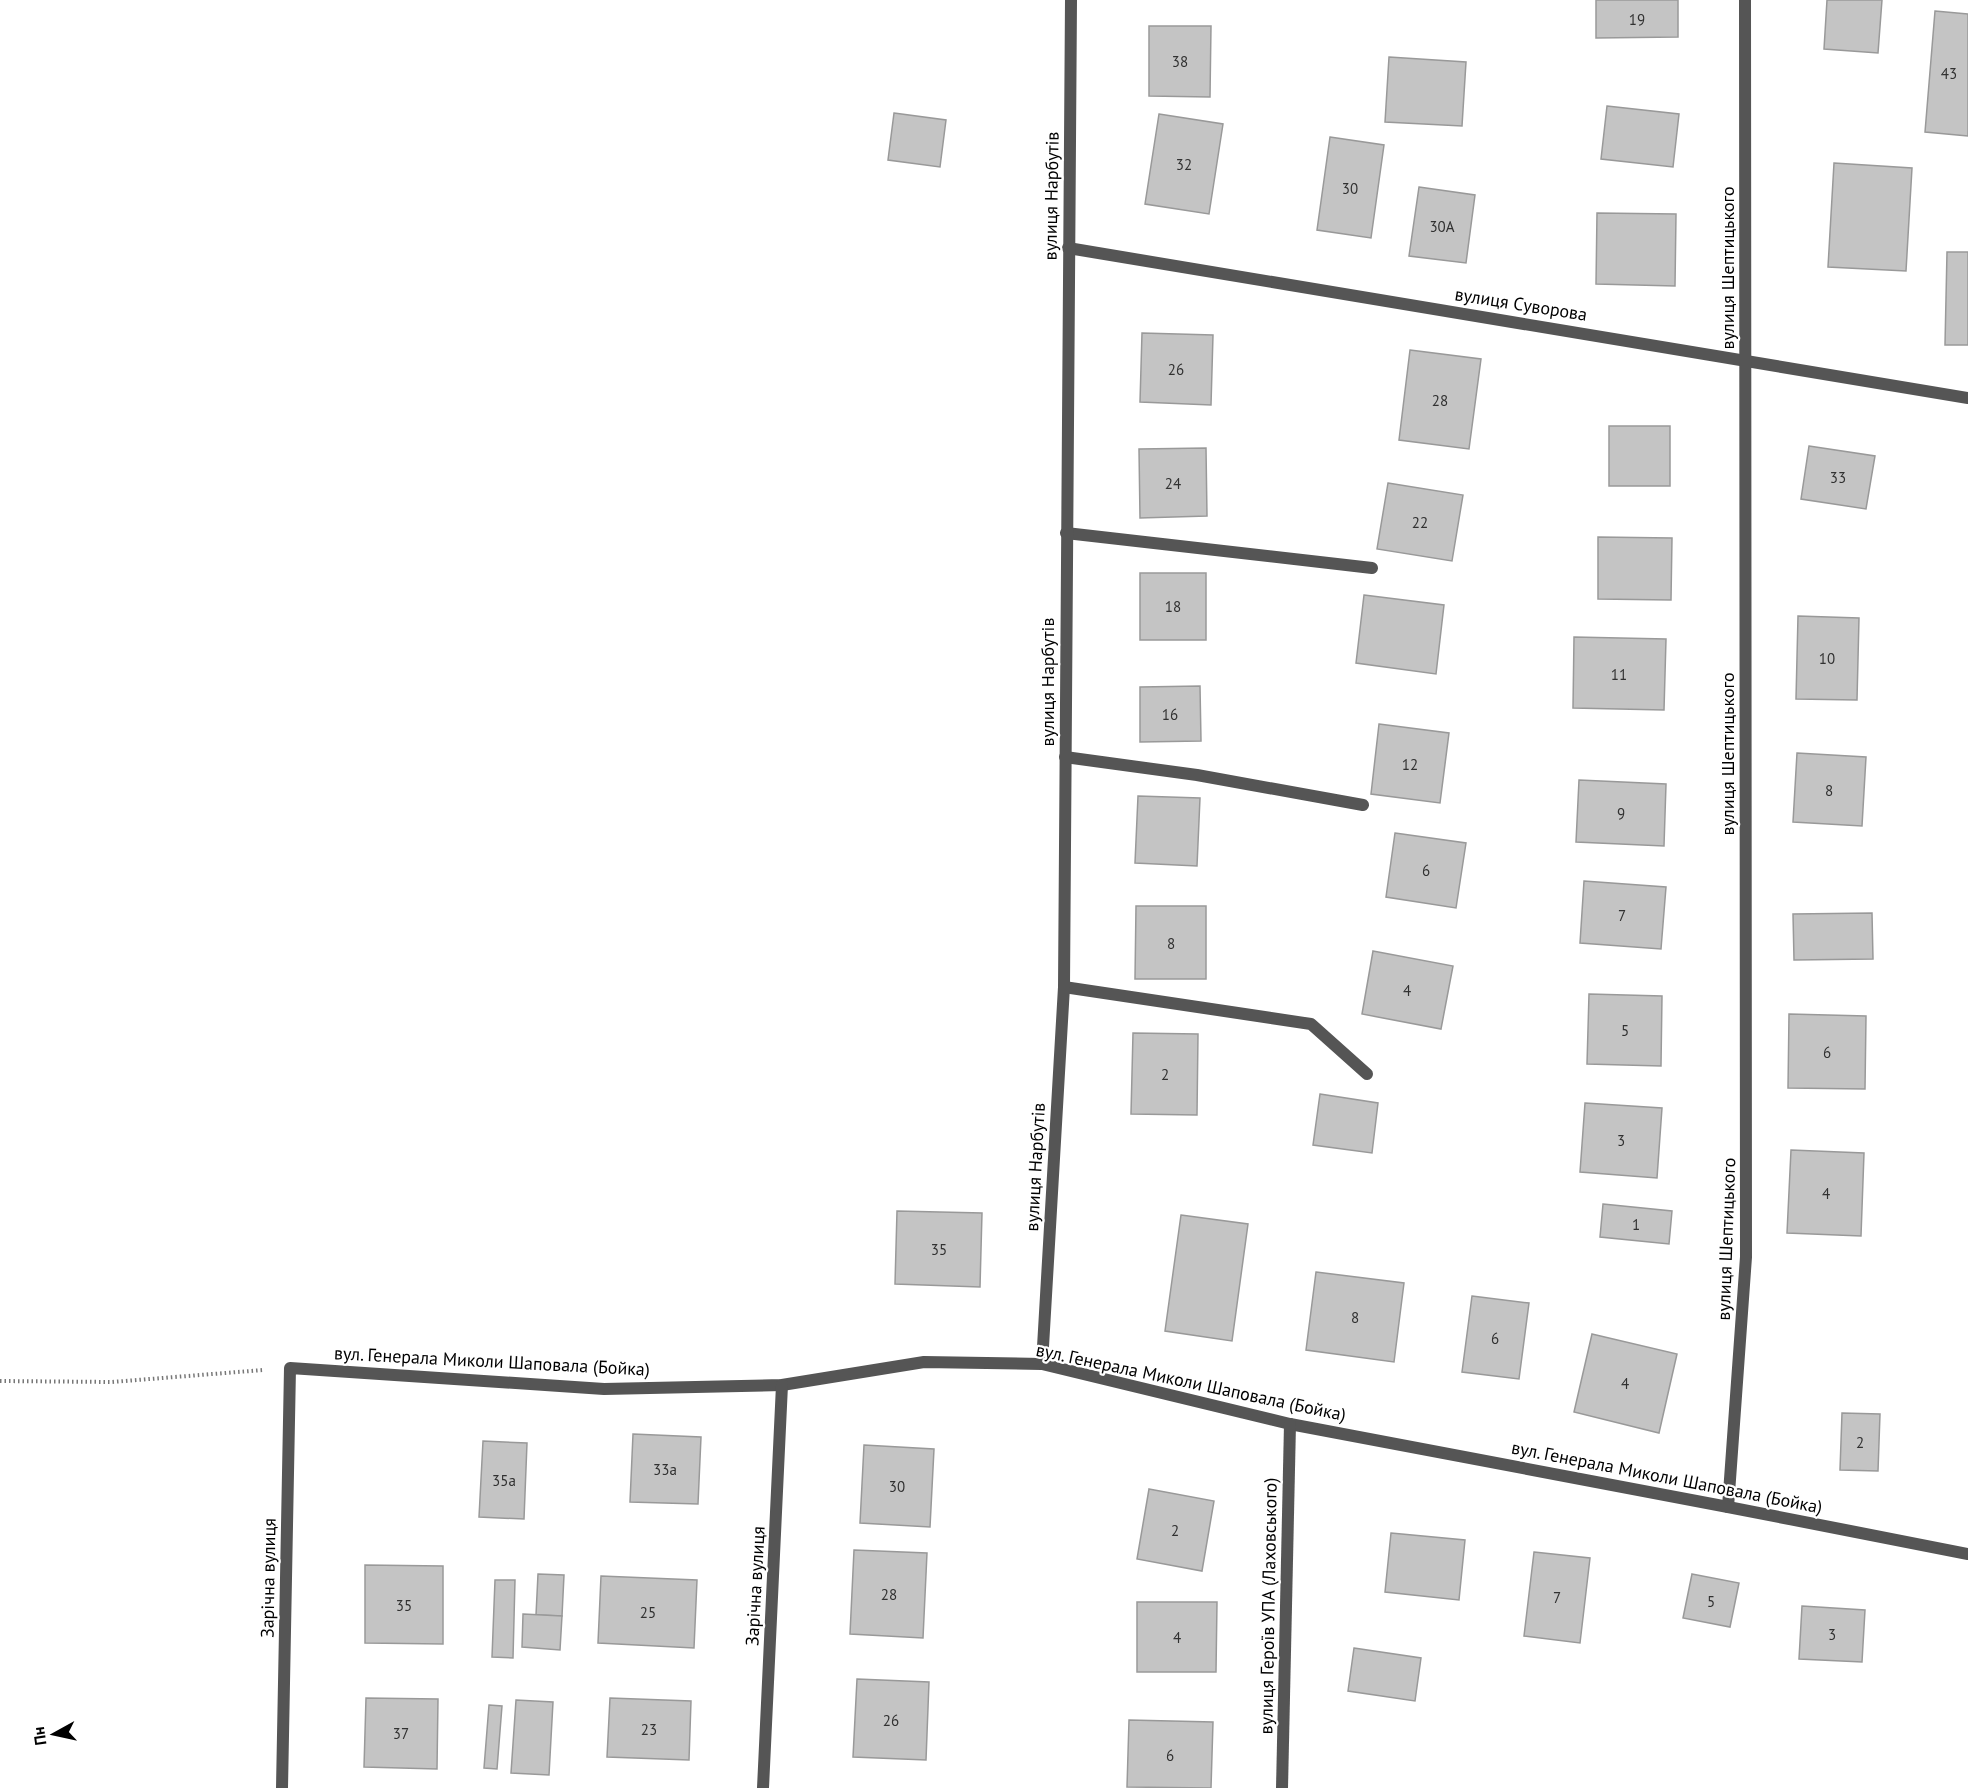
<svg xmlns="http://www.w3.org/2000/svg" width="1968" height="1788" font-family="'PT Sans',sans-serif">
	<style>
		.building { fill: #c4c4c4; stroke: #999; stroke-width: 1.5 }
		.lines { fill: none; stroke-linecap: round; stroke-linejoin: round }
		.path { stroke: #777; stroke-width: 4; stroke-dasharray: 1.5 3; stroke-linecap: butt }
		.lane { stroke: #555; stroke-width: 12 }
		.street { stroke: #555; stroke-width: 12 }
		.labels { text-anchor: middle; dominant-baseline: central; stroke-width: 4.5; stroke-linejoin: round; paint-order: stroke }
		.number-label { font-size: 15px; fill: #313131 }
		.street-label { font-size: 18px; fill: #000; stroke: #fff }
	</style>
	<rect width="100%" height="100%" fill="#fff"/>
	<g class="building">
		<path d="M1596,0H1678V37L1596,38Z"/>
		<path d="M1827,0H1882L1878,53L1824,49Z"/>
		<path d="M1935,11L1968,14V136L1925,132Z"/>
		<path d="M1149,26H1211L1210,97L1149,96Z"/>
		<path d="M1389,57L1466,62L1462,126L1385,122Z"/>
		<path d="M1607,106L1679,114L1673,167L1601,159Z"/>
		<path d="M894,113L946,120L940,167L888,160Z"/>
		<path d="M1159,114L1223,124L1209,214L1145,204Z"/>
		<path d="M1330,137L1384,145L1371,238L1317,230Z"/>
		<path d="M1834,163L1912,168L1906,271L1828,267Z"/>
		<path d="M1419,187L1475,195L1466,263L1409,256Z"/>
		<path d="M1597,213L1676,214L1675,286L1596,284Z"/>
		<path d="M1947,252H1968V345H1945Z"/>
		<path d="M1142,333L1213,335L1211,405L1140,402Z"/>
		<path d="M1410,350L1481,359L1469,449L1399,440Z"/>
		<rect x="1609" y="426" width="61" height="60"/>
		<path d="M1809,446L1875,456L1866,509L1801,499Z"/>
		<path d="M1206,448L1207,516L1140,518L1139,449Z"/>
		<path d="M1388,483L1463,495L1452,561L1377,549Z"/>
		<path d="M1598,537L1672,538L1671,600L1598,599Z"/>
		<rect x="1140" y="573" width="66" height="67"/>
		<path d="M1364,595L1444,605L1436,674L1356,663Z"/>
		<path d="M1798,616L1859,618L1857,700L1796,699Z"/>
		<path d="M1574,637L1666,639L1664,710L1573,708Z"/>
		<path d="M1200,686L1201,741L1140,742V687Z"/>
		<path d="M1379,724L1449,733L1440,803L1371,794Z"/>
		<path d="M1797,753L1866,757L1862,826L1793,822Z"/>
		<path d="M1579,780L1666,784L1664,846L1576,842Z"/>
		<path d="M1138,796L1200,798L1197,866L1135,863Z"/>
		<path d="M1395,833L1466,843L1456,908L1386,897Z"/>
		<path d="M1584,881L1666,887L1661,949L1580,943Z"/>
		<path d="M1136,906H1206V979H1135Z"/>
		<path d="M1872,913L1873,959L1794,960L1793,914Z"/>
		<path d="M1373,951L1453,966L1441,1029L1362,1014Z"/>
		<path d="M1589,994L1662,996L1661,1066L1587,1064Z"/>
		<path d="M1789,1014L1866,1016L1865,1089L1788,1088Z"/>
		<path d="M1133,1033L1198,1034L1197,1115L1131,1114Z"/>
		<path d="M1320,1094L1378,1103L1372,1153L1313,1145Z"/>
		<path d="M1585,1103L1662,1108L1657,1178L1580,1172Z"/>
		<path d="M1791,1150L1864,1153L1861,1236L1787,1233Z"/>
		<path d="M1603,1204L1672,1211L1669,1244L1600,1237Z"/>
		<path d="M897,1211L982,1213L980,1287L895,1284Z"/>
		<path d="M1181,1215L1248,1224L1232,1341L1165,1331Z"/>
		<path d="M1316,1272L1404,1283L1394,1362L1306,1350Z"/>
		<path d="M1472,1296L1529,1303L1519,1379L1462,1372Z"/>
		<path d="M1592,1334L1677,1354L1659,1433L1574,1412Z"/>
		<path d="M1842,1413L1880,1414L1878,1471L1840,1470Z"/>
		<path d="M633,1434L701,1437L698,1504L630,1502Z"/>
		<path d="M483,1441L527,1443L524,1519L479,1517Z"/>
		<path d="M864,1445L934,1449L930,1527L860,1523Z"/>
		<path d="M1149,1489L1214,1501L1202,1571L1137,1559Z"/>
		<path d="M1391,1533L1465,1540L1459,1600L1385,1592Z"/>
		<path d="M854,1550L927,1553L923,1638L850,1634Z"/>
		<path d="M1534,1552L1590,1558L1580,1643L1524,1636Z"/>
		<path d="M365,1565L443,1566V1644L365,1643Z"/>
		<path d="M538,1574L564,1575L562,1616L536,1615Z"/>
		<path d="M1692,1574L1739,1583L1730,1627L1683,1618Z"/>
		<path d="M601,1576L697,1580L694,1648L598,1643Z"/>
		<path d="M495,1580H515L513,1658L492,1657Z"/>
		<path d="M1137,1602H1217L1216,1672H1137Z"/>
		<path d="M1802,1606L1865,1610L1862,1662L1799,1659Z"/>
		<path d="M523,1614L562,1616L560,1650L522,1647Z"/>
		<path d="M1354,1648L1421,1658L1415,1701L1348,1691Z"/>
		<path d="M857,1679L929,1682L926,1760L853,1757Z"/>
		<path d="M366,1698L438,1699L437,1769L364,1767Z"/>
		<path d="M610,1698L691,1701L689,1760L607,1757Z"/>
		<path d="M516,1700L553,1702L549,1775L511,1773Z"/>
		<path d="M489,1705L502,1706L497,1769L484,1768Z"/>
		<path d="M1129,1720L1213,1722L1211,1788L1127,1787Z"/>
	</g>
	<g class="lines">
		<path class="path" d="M0,1381L112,1382L263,1370"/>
		<g class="lane">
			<path d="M1066,533L1372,568"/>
			<path d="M1065,757L1197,775L1363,805"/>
			<path d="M1064,987L1311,1024L1367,1074"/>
		</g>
		<g class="street">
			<path d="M1068,248L1968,398"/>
			<path d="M1042,1364L1064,987L1071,0"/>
			<path d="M1728,1507L1746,1257L1745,0"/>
			<path d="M282,1788L290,1368L604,1389L782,1385L924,1362L1042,1364L1290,1424L1728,1507L1968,1554"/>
			<path d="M763,1788L782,1385"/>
			<path d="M1282,1788L1290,1424"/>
		</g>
	</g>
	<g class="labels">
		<g class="number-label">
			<text x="1637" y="19">19</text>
			<text x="1180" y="61">38</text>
			<text x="1949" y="73">43</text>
			<text x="1184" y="164">32</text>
			<text x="1350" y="188">30</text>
			<text x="1442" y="226">30А</text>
			<text x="1176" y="369">26</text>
			<text x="1440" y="400">28</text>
			<text x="1838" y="477">33</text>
			<text x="1173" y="483">24</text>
			<text x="1420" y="522">22</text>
			<text x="1173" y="606">18</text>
			<text x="1827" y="658">10</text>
			<text x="1619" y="674">11</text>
			<text x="1170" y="714">16</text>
			<text x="1410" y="764">12</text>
			<text x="1829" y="790">8</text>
			<text x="1621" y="813">9</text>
			<text x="1426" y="870">6</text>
			<text x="1622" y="915">7</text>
			<text x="1171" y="943">8</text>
			<text x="1407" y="990">4</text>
			<text x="1625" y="1030">5</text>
			<text x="1827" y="1052">6</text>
			<text x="1165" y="1074">2</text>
			<text x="1621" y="1140">3</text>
			<text x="1826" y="1193">4</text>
			<text x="1636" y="1224">1</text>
			<text x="939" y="1249">35</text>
			<text x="1355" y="1317">8</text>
			<text x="1495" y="1338">6</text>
			<text x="1625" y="1383">4</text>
			<text x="1860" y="1442">2</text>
			<text x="665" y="1469">33а</text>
			<text x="504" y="1480">35а</text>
			<text x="897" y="1486">30</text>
			<text x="1175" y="1530">2</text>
			<text x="889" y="1594">28</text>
			<text x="1557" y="1597">7</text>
			<text x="1711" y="1601">5</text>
			<text x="404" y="1605">35</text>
			<text x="648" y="1612">25</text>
			<text x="1832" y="1634">3</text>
			<text x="1177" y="1637">4</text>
			<text x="891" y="1720">26</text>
			<text x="649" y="1729">23</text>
			<text x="401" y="1733">37</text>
			<text x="1170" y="1755">6</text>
		</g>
		<g class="street-label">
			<text transform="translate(1051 196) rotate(-89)">вулиця Нарбутів</text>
			<text transform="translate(1727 268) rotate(-90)">вулиця Шептицького</text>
			<text transform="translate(1521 304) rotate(9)">вулиця Суворова</text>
			<text transform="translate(1047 682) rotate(-90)">вулиця Нарбутів</text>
			<text transform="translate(1727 754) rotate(-90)">вулиця Шептицького</text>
			<text transform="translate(1035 1167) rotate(-87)">вулиця Нарбутів</text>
			<text transform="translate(1726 1239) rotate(-88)">вулиця Шептицького</text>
			<text transform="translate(492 1361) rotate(3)">вул. Генерала Миколи Шаповала (Бойка)</text>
			<text transform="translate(1191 1382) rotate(12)">вул. Генерала Миколи Шаповала (Бойка)</text>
			<text transform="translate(1667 1477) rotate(11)">вул. Генерала Миколи Шаповала (Бойка)</text>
			<text transform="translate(268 1578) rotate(-89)">Зарічна вулиця</text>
			<text transform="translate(755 1586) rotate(-87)">Зарічна вулиця</text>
			<text transform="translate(1268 1606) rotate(-89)">вулиця Героїв УПА (Лаховського)</text>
		</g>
	</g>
	<g transform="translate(54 1734) rotate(262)" stroke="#ffffff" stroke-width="4.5" paint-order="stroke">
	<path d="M0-4.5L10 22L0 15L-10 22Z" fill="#000000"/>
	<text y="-9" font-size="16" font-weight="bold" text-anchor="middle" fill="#000000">Пн</text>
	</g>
</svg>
